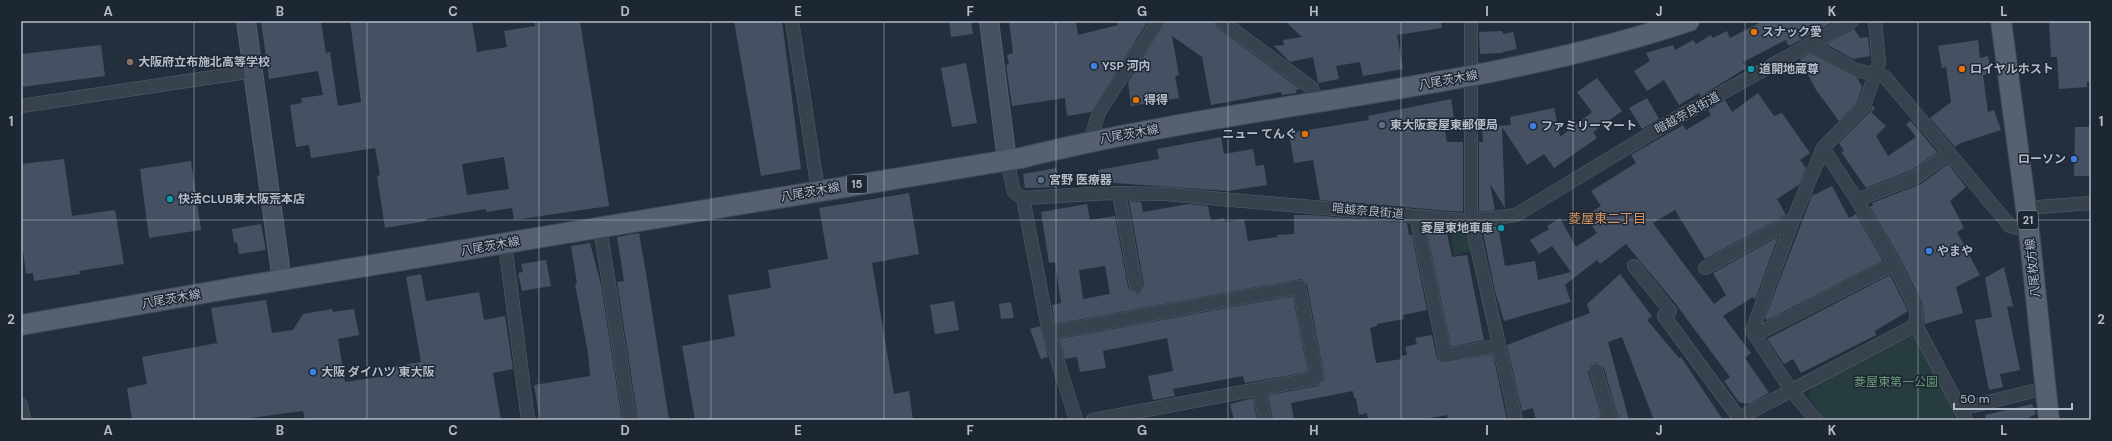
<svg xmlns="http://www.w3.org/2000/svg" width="2112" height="441" font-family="'DM Sans','Noto Sans JP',sans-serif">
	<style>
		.green { fill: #263c3f }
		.building { fill: #455162; fill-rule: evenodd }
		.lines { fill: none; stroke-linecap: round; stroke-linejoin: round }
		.street-casing { stroke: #565f6c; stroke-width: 14 }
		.secondary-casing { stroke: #565f6c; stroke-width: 20 }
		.primary-casing { stroke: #414a57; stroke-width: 22 }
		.street { stroke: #38414e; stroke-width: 13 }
		.secondary { stroke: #465061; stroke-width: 18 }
		.primary { stroke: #56606e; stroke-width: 20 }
		.grid { fill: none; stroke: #b4bcc9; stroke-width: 1; stroke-opacity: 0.55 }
		.food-dot { fill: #e8710a; stroke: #1d2633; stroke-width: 1.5 }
		.education-dot { fill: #8d6e63; stroke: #1d2633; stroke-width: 1.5 }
		.shop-dot { fill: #3f7fe0; stroke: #1d2633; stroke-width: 1.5 }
		.culture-dot { fill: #0f9aa8; stroke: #1d2633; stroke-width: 1.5 }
		.service-dot { fill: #5c6f8a; stroke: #1d2633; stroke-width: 1.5 }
		.labels { text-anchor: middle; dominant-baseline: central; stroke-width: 3; stroke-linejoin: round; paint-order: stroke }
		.shield { fill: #1d2633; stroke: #878f9c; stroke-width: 1 }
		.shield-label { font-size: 11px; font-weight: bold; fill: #b4bcc9 }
		.poi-label { font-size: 12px; font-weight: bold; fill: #b4bcc9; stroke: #1d2633; text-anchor: start }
		.street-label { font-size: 12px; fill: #b4bcc9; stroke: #1d2633 }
		.park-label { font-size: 12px; fill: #6b9a76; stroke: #1d2633 }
		.neighbourhood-label { font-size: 13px; fill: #d59563; stroke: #1d2633 }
		.neatline { fill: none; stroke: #b4bcc9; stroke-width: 1.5 }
		.grid-label { font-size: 13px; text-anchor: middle; font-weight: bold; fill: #b4bcc9 }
	</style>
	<rect width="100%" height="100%" fill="#242f3e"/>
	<g class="green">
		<path d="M1449,227L1464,228L1469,232L1473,251L1454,255Z"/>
		<path d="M1905,336H1916L1954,412V420H1825L1808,396L1814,382Z"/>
	</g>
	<g class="building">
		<path d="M261,21H321L326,53L330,52L338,106L361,102L350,21H472L477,52L507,47L504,31L535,26L534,21H580L609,206L514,220L512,208L486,212V209L426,219V221L385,228L377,176L380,175L375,148L311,158L309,145L296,147L290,105L302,103L301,98L323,95L318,71L269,79ZM504,157L509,189L467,195L462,164Z"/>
		<path d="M734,21H782L801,169L761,176Z"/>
		<path d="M949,21H971L973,34L951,37Z"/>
		<path d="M1009,21H1076L1078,35L1118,25L1116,21H1148L1091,112L1067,116L1065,98L1012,106L1006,65L1009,64L1007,55L1013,53Z"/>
		<path d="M1166,21H1213L1216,27L1300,89L1296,90V93L1282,95L1281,92L1211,105L1202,57L1172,36L1179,75L1175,76L1179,98L1131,106L1128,82Z"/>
		<path d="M1285,21H1441L1442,28L1397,35L1403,69L1363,76L1360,62L1336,66L1339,79L1318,83L1313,57L1290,62L1274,46L1284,45L1283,40L1302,37Z"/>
		<path d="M1763,21H1835L1791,45H1788L1786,40L1743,62L1746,68L1701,96L1699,93L1679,105L1664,80L1647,91L1634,71L1650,61L1646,53L1673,45L1675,50L1693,40L1696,44L1711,35L1713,38L1727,31L1730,38Z"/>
		<path d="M2049,21H2091V82H2087V87L2059,89L2057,57H2051Z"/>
		<path d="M1854,29L1860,38L1868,37L1870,56L1853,59L1826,44Z"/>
		<path d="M1502,31L1503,34L1513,32L1517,49L1503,52V53L1480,54L1479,32Z"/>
		<path d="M1978,40L1980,58L1988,56L1991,74L1983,75L1988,112L1994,110L2001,130L1961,143L1955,147L1930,118L1951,102L1946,67L1942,68L1938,46Z"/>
		<path d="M101,45L105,76L21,87V54Z"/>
		<path d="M1810,53L1857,78L1862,87L1857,102L1839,121L1816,90L1800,59Z"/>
		<path d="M966,63L977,123L952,127L941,68Z"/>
		<path d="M1597,78L1622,111L1593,132L1597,138L1554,168L1544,154L1527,165L1502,127L1505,208L1490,184L1495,210L1479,212V142H1483L1482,127L1511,125L1510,117L1554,108L1560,137L1592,112L1577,92Z"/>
		<path d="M1758,93L1774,116L1782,113L1810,153L1800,160L1806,168L1800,184L1777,199L1786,215L1705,259L1675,210L1653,223L1714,304L1726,295L1713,273L1778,237L1755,300L1753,297L1723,316L1751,353L1745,358L1769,393L1749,404L1739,402L1724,381L1730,377L1675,303L1626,244L1600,264L1597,260L1565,285L1571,302L1504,321L1495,291L1482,228L1498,226L1505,266L1535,261L1538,280L1571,272L1552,246L1539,254L1530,240L1549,229L1547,226L1560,218L1576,247L1597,233L1585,216L1601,206L1591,191L1636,163L1631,155L1683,125L1686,130L1711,115L1708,110L1725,100L1732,112Z"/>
		<path d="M1647,98L1659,119L1642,129L1629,108Z"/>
		<path d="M1451,99L1454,117L1443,119L1447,142H1463V212L1320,200L1313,160L1294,163L1289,133L1369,120L1368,116Z"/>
		<path d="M1873,105L1875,109L1871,112L1886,126L1876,136L1888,156L1916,137L1906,124L1911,121L1937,152L1912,170L1866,188L1841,152L1844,151L1839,143L1870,112Z"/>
		<path d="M2075,127H2091V176H2074Z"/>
		<path d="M1221,137L1224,154L1253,149L1256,166L1264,165L1267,185L1228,191L1100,182L1098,170L1159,159L1157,149Z"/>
		<path d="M64,159L72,216L115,210L124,264L79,271L80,274L34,281L33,273L26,274L21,236V164Z"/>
		<path d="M191,161L201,230L149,238L140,169Z"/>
		<path d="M1948,164L1966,187L1950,201L1964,228L1957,232L1980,275L1956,287L1963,313L1924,324L1923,305L1901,260L1870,207L1873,205L1872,203L1921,184Z"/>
		<path d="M1056,168L1060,187L1025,188L1023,174Z"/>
		<path d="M1832,186L1849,218L1856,214L1883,261L1767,320L1765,318L1813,193L1814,195Z"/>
		<path d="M909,193L919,254L872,263L894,394L909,391L913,420H695L682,346L735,336L728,295L771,288L768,270L828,259L819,208Z"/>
		<path d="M1129,201L1141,202L1143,212L1188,204L1208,206L1211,221L1224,218L1225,222L1244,219L1248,241L1278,237L1277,235L1294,234V215H1311L1407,223L1409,235H1412L1427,310L1403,315L1404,319L1377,324V326L1370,328L1376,363L1402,359L1401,356L1407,355L1405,347L1417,344L1415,338L1432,335L1437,358L1442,363L1493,354L1507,420H1448L1447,415L1419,420H1368L1367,413L1359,415L1356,398H1354L1353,391L1291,403L1294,420H1273L1268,395L1318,386L1325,380L1307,285L1301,279L1055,324L1052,305L1061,303L1055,262L1049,263L1041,212L1087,204L1090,220L1115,216L1128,287L1130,291L1137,294L1141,292L1144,285ZM1105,266L1110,294L1083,299L1079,270Z"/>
		<path d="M261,224L266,250L239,254L237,242L234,243L232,229Z"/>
		<path d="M1446,228L1452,257L1467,255L1484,340L1451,347L1427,232Z"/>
		<path d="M639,233L646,273L669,420H638L617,282L624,281L617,237Z"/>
		<path d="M590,243L601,285L622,420H540L534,385L590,376L588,353L575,284L577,283L571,246Z"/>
		<path d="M546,260L551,286L522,291L518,273L523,272L521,264Z"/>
		<path d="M2004,267L2013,306L2007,307L2020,370L2000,374L2003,387L1989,390L1975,320L1992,317L1985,278Z"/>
		<path d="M421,274L426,301L479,292L484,320L505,316L513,369L493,373L501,420H305L303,411L236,420H132L127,388L147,384L142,357L217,343L211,308L266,300L272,333L293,330L303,314L332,309L333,312L354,309L359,335L338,339L345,382L385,376L383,368L421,362L406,277Z"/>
		<path d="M1620,274L1652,316L1647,320L1679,358L1681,357L1723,420H1654L1622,337L1608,342L1629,420H1619L1604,368L1597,362L1590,365L1588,372L1602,417L1589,420H1536L1533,408L1522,411L1507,345L1590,313L1587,304Z"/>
		<path d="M1890,275L1908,311L1875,331L1876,335L1801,373L1793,359L1784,364L1767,339Z"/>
		<path d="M1293,296L1308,372L1245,383L1243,376L1173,389L1175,396L1153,400L1148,376L1173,371L1167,338L1103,351L1106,368L1080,372L1077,357L1065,359L1059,339Z"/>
		<path d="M954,301L959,330L935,334L930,305Z"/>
		<path d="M1011,302L1014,318L1001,319L999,304Z"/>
		<path d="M1040,326L1048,357L1041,359L1030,329Z"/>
		<path d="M1253,398L1257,420H1234L1230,404Z"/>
		<path d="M2032,404L2036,414L2023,420H1986L1985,415Z"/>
	</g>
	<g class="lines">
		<defs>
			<g id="street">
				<path d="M792,21L818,190"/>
				<path d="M1221,21L1312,88L1318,102"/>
				<path d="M1471,21V221L1516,420"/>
				<path d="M1875,21L1879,63L1864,106L1823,148L1857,200L1894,264L1916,309V325L1966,420"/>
				<path d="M1811,45L1856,70L1885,77L1949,153L1916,177L1857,200"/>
				<path d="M21,106L253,71"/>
				<path d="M1090,141L1099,112L1158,21"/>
				<path d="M1949,153L2010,226L2029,231"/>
				<path d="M1007,160L1014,192L1023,198L1049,333L1076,420"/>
				<path d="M1119,193L1136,286"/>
				<path d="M1023,198L1109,193L1165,194L1471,221L1516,215L1673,120L1852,21"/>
				<path d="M2026,208L2091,203"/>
				<path d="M1416,216L1445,356L1499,345"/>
				<path d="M600,227L630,420"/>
				<path d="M505,244L528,420"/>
				<path d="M1634,266L1670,311L1664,316L1739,418L1916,325"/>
				<path d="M1705,268L1793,220"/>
				<path d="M1049,333L1299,287L1317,378L1093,420"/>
				<path d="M1755,335L1894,264"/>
				<path d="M1596,370L1611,420"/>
				<path d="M1259,389L1265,420"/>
				<path d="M21,405L24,420"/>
				<path d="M1960,409L2045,388"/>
				<path d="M1816,420L1791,390L1752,331L1793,220L1823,148"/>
			</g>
			<g id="secondary">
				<path d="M246,21L282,281"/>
				<path d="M989,21L1007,160"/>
			</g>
			<g id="primary">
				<path d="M2001,21L2029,231L2049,420"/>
				<path d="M21,325L233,288L1021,158C1241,103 1472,93 1689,21"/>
			</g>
		</defs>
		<use href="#street" class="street-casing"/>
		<use href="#secondary" class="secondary-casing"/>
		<use href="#primary" class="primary-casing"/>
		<use href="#street" class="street"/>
		<use href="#secondary" class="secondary"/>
		<use href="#primary" class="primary"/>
	</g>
	<path class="grid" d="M194,21V420M367,21V420M539,21V420M711,21V420M884,21V420M1056,21V420M1228,21V420M1401,21V420M1573,21V420M1745,21V420M1918,21V420M21,220H2091"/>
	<g class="food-dot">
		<circle cx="1754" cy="32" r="4"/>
		<circle cx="1962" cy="69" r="4"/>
		<circle cx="1136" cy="100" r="4"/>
		<circle cx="1305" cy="134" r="4"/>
	</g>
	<circle class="education-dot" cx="130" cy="62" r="4"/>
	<g class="shop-dot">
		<circle cx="1094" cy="66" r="4"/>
		<circle cx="1533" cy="126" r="4"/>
		<circle cx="2074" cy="159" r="4"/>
		<circle cx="1929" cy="251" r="4"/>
		<circle cx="313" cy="372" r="4"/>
	</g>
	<g class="culture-dot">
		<circle cx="1751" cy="69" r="4"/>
		<circle cx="170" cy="199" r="4"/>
		<circle cx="1501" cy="228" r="4"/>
	</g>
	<g class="service-dot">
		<circle cx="1382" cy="125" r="4"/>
		<circle cx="1041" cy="180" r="4"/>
	</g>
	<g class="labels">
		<g class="shield">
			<rect x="847" y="175" width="20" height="18" rx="3"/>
			<rect x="2018" y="211" width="20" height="18" rx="3"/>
		</g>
		<g class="shield-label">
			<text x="857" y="184">15</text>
			<text x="2028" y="220">21</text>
		</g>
		<g class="poi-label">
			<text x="1762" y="32">スナック愛</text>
			<text x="138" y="62">大阪府立布施北高等学校</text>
			<text x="1102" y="66">YSP 河内</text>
			<text x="1759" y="69">道開地蔵尊</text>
			<text x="1970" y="69">ロイヤルホスト</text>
			<text x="1144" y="100">得得</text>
			<text x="1390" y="125">東大阪菱屋東郵便局</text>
			<text x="1541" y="126">ファミリーマート</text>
			<text x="1297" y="134" text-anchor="end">ニュー てんぐ</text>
			<text x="2066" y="159" text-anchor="end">ローソン</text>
			<text x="1049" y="180">宮野 医療器</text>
			<text x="178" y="199">快活CLUB東大阪荒本店</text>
			<text x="1493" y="228" text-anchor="end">菱屋東地車庫</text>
			<text x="1937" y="251">やまや</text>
			<text x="321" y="372">大阪 ダイハツ 東大阪</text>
		</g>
		<g class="street-label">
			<text transform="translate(1448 80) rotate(-10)">八尾茨木線</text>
			<text transform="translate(1687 113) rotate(-29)">暗越奈良街道</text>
			<text transform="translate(1129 134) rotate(-10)">八尾茨木線</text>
			<text transform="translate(810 192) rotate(-10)">八尾茨木線</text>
			<text transform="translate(1368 211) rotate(5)">暗越奈良街道</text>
			<text transform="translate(490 246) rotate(-10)">八尾茨木線</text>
			<text transform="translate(2033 268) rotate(-96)">八尾枚方線</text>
			<text transform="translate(171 299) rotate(-10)">八尾茨木線</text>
		</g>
		<g class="park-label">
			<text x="1896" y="382">菱屋東第一公園</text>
		</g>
		<g class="neighbourhood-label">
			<text x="1607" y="218">菱屋東二丁目</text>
		</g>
	</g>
	<rect width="2112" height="441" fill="none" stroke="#1d2633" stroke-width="44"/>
	<path d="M1954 403v6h118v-6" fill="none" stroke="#b4bcc9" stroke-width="2"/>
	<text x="1960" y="403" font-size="12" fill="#b4bcc9" stroke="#1d2633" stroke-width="3" paint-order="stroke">50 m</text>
	<rect x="22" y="22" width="2068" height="397" class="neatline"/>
	<g class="grid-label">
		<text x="108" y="16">A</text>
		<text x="280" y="16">B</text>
		<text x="453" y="16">C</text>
		<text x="625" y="16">D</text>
		<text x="798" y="16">E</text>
		<text x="970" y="16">F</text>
		<text x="1142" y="16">G</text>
		<text x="1314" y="16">H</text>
		<text x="1487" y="16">I</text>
		<text x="1659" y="16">J</text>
		<text x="1832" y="16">K</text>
		<text x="2004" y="16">L</text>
		<text x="11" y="126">1</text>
		<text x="2101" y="126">1</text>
		<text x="11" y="324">2</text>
		<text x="2101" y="324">2</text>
		<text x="108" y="435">A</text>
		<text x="280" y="435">B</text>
		<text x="453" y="435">C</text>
		<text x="625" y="435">D</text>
		<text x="798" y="435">E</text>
		<text x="970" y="435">F</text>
		<text x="1142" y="435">G</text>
		<text x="1314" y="435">H</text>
		<text x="1487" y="435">I</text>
		<text x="1659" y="435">J</text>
		<text x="1832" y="435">K</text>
		<text x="2004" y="435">L</text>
	</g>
</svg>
